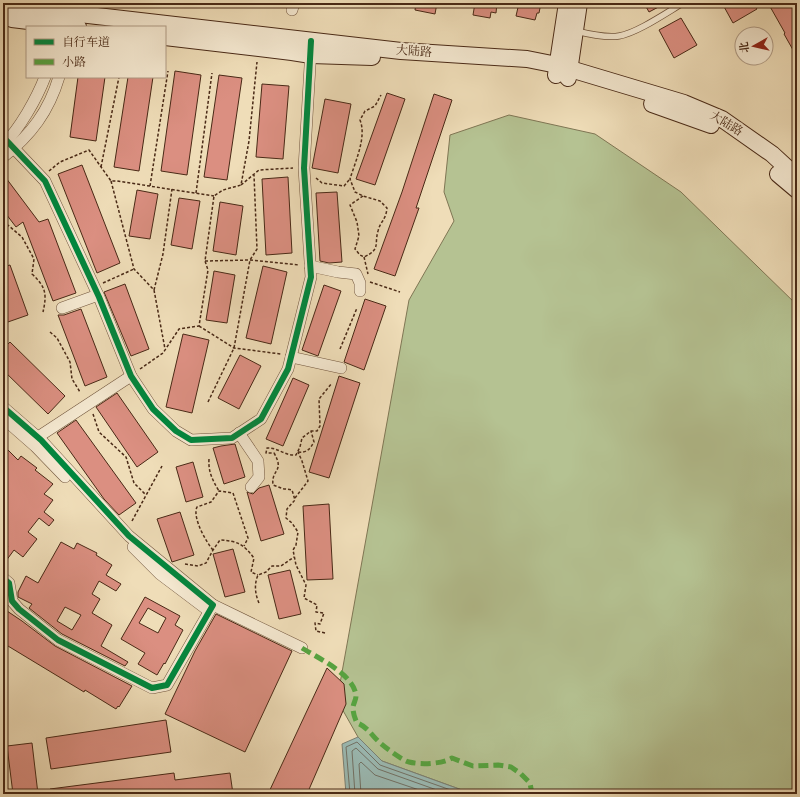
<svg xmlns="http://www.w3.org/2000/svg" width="800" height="797" font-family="Vollkorn,'Noto Serif SC',serif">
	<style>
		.green { fill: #b5c292; stroke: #7f7654 }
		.water { fill: #9bbbb5; stroke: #7a8175 }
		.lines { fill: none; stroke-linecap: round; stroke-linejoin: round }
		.shore { stroke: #727266; stroke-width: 1 }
		.building { fill: #db8f81; stroke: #492916; fill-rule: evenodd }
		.lane-casing { stroke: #72563e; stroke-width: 7 }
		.street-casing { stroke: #72563e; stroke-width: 12 }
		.secondary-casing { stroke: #492916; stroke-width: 18 }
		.path { stroke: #492916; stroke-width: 1.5; stroke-dasharray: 3 2; stroke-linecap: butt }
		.lane { stroke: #f5e9d1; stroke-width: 5.5 }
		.street { stroke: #f5e9d1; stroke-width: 11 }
		.secondary { stroke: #f5e9d1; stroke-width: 16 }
		.quiet { stroke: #56a340; stroke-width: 5; stroke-dasharray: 10 5; stroke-linecap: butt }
		.cycleway-casing { stroke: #f5e9d1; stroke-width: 8 }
		.cycleway { stroke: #00873e; stroke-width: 6 }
		.labels { text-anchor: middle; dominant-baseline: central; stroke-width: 4; stroke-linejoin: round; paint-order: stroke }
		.street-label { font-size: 12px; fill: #492916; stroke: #f5e9d1 }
	</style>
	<rect width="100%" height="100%" fill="#efddb8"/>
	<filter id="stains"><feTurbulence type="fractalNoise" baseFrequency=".005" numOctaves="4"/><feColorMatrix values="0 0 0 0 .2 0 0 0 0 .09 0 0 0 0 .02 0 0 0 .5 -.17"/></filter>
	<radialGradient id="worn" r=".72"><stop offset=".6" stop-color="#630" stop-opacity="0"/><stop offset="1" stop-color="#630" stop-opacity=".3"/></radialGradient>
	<path class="green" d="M509,115L595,134L681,192L797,305V794H473L382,761L358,737L337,700L409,300L454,221L444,192L450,135Z"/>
	<path class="water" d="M358,737L382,761L473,794H346L342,744Z"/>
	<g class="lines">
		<g class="shore">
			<path d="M350,794L346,747L357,742L380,765L462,794"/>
			<path d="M355,794L352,751L356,748L378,769L448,794"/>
			<path d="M361,794L359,764L361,762L375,775L431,794"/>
		</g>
	</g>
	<g class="building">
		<path d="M416,3H437L435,14L415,10Z"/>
		<path d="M475,3H497L496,13L491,12L490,18L473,15Z"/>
		<path d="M519,3H541L539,13H537L535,20L516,16Z"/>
		<path d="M644,3H666L649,12Z"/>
		<path d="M722,3H753L757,9L733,23Z"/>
		<path d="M768,3H791L797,13V57L784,34L785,33Z"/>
		<path d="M681,18L697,45L674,58L659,30Z"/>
		<path d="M175,71L201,75L187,175L161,171Z"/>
		<path d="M219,75L242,78L227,180L204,177Z"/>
		<path d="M78,77H105L96,141L70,137Z"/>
		<path d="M128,77H153L139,171L114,167Z"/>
		<path d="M262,84L289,86L283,159L256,157Z"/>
		<path d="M387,93L405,99L375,185L356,179Z"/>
		<path d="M434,94L452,100L416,208H419L395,276L374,269L402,192Z"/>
		<path d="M325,99L351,104L338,173L312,168Z"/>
		<path d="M82,165L120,263L97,273L58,174Z"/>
		<path d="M3,174L39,222L48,219L76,293L53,301L23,222L16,227L3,210Z"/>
		<path d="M288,177L292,253L266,255L262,179Z"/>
		<path d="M137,190L158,194L150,239L129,236Z"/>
		<path d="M337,192L342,262L329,263L320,261L316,193Z"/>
		<path d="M179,198L200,201L192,249L171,245Z"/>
		<path d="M220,202L243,206L236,255L213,251Z"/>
		<path d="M10,265L28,315L5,323L3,317V267Z"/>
		<path d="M263,266L287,272L271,344L246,338Z"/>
		<path d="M214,271L235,275L227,323L206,320Z"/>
		<path d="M125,284L149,349L131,356L104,292Z"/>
		<path d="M324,285L341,291L318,356L302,350Z"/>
		<path d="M365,299L386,306L364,370L344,362Z"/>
		<path d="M81,309L107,377L85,386L58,315H64Z"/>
		<path d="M183,334L209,340L192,413L166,407Z"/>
		<path d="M10,342L65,396L48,414L3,370V349Z"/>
		<path d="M240,355L261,366L239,409L218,398Z"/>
		<path d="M339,376L360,383L329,478L309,472Z"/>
		<path d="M293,378L309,385L283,446L266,439Z"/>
		<path d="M117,393L158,452L137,467L96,407Z"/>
		<path d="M76,420L136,503L119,515L104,499L57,433Z"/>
		<path d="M235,444L245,477L224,484L213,448L221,446Z"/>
		<path d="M3,445L18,460L21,456L37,468L35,470L53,484L44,494L53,500L44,512L54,520L49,526L39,518L28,532L37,539L23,557L14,550L3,565V553L8,546L3,542Z"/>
		<path d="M193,462L203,497L186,502L176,467Z"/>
		<path d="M269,485L284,534L261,541L247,492L253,494L259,488Z"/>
		<path d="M329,504L333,579L307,580L303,506Z"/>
		<path d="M180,512L194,555L172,562L157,519Z"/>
		<path d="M61,542L74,549L77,543L97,553L96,555L112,565L106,575L121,584L116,591L99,581L92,594L100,599L92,613L112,625L101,646L128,662L125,666L62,634L29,608L32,604L18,597V592L26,576L38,583ZM65,607L81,615L72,630L57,621Z"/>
		<path d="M233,549L245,592L225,597L213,554Z"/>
		<path d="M290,570L301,614L279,619L268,575Z"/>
		<path d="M145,597L180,616L175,625L183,630L165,664L164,663L157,675L138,664L145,653L121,639ZM148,608L166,618L158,633L139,623Z"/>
		<path d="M7,611L22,621L55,646L132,686L119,707L118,706L116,709L85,690L84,692L3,643V618Z"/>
		<path d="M216,614L292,651L245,752L165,714L195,651Z"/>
		<path d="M327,668L344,684L346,704L307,794H268Z"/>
		<path d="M166,720L171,752L51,769L46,738Z"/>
		<path d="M32,743L38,794H13L7,746Z"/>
		<path d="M174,773L175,780L230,773L233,794H50V789Z"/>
	</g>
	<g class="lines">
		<defs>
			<path id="lane" d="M576,31C588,34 607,38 619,36C637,33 666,13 683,3"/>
			<g id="street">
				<path d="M292,10L294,3"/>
				<path d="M7,141L45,181L99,297L131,376L153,409L176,431L191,440L232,438L261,419L288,369L311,277L304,168L311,49"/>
				<path d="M3,145C19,130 37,98 45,77"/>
				<path d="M3,157C31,135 49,111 59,77"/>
				<path d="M310,266L338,272L356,274L360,283V291"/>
				<path d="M62,308L98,295"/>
				<path d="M291,357L341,368"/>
				<path d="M3,407L41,440L129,536L213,605L167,685L152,688L58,640L19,609L12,601L9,583L3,578"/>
				<path d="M3,418L35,446L65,477"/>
				<path d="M239,433L258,461L259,477L251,487"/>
				<path d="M38,437L131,376"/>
				<path d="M133,547L160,574L209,611"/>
				<path d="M213,605L302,648"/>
			</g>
			<g id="secondary">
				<path d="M3,8L32,11L62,12L401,51L527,59L557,65L684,103L722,119L772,154L797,177"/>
				<path d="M12,19L78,27"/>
				<path d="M165,37L292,52L311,55L372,57"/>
				<path d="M556,75L567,3"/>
				<path d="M568,78L579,3"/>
				<path d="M652,104L711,125"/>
				<path d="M778,174L797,190"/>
			</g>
		</defs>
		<use href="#lane" class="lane-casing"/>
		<use href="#street" class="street-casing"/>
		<use href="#secondary" class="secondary-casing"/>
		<g class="path">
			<path d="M101,167L119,77"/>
			<path d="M49,171L60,162L89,150L111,181H117L214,196"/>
			<path d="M316,178L322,183L344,186L349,180"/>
			<path d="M111,181L134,269L154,290L165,349"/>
			<path d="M241,185L259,170L293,168"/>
			<path d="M150,186L168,71"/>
			<path d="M196,193L212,73"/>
			<path d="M363,196L350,205L357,222L359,236L355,249L360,255L364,257C381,249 374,245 378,231C380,222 386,220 387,208L380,201L363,196L355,192L350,179C355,162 367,137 360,120L365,111L375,106L381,95"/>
			<path d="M3,221L22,237L34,259L32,274C46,287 47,294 43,312"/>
			<path d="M364,257L368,274"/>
			<path d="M205,261L250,260L299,265"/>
			<path d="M370,282L400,292"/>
			<path d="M103,283L134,269"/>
			<path d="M154,290L163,254L172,189"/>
			<path d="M199,326L234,348L281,354"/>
			<path d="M50,332L57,338L70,362L72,379L80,392"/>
			<path d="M340,349L357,308"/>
			<path d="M140,369L163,353L179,329L199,326L208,270L205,261L214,196L223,190L241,185L249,141L257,62"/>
			<path d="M208,402L234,348L250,260L257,249L254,175"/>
			<path d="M93,414L99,432L126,457L134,483L146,495"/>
			<path d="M298,452C307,453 310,449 314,442L311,431"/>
			<path d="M209,459C208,472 213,481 219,491"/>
			<path d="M295,498L308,481L302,461L298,452"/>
			<path d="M132,521L162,466"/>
			<path d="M213,550C206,542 192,517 197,507L211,502L219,491L233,493L248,538L244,546"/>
			<path d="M185,564L198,566L206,563L213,550L220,540C238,541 243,544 254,558L251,572L258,575"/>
			<path d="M259,603C255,594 254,584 258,575L266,572L272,566H281L294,557"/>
			<path d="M325,633L316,631L315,623L320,624L324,613L316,612L317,605L304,598L306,585L296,565L293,550L296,545L298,532L292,523L286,518L287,509L295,500L292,490L286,489H284L273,485C271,469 285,472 274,453H266L267,448C277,447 285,456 296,455L300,447L302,438L311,431H317L320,426L319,399L332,383"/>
		</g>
		<use href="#lane" class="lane"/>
		<use href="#street" class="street"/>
		<use href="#secondary" class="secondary"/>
		<path class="quiet" d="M302,648C318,658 355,675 356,696C356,700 353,704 353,708C353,713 355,719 357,723C366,726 371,734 378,741C383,746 403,761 409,762C421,765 442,764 452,758L473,766L498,765L511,767L521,774L530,783L532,794"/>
		<defs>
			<g id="cycleway">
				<path d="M7,141L45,181L99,297L131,376L153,409L176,431L191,440L232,438L261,419L288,369L311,277L304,168L311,41"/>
				<path d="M3,407L41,440L129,536L213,605L167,685L152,688L58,640L19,609L12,601L9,583L3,578"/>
			</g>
		</defs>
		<use href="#cycleway" class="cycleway-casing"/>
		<use href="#cycleway" class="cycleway"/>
	</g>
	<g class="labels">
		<g class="street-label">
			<text transform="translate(414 52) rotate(4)">大陆路</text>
			<text transform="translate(726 124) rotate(31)">大陆路</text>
		</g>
	</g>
	<rect width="800" height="797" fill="none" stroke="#efddb8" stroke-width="16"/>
	<rect x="4" y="4" width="792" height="789" fill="none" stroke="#492916" stroke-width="2"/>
	<rect x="8" y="8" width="784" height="781" fill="none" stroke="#492916"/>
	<rect x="26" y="26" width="140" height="52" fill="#f5e9d1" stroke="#b09c86"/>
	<rect x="34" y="39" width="20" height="6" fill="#00873e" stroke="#b09c86"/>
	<text x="62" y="46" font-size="12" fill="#492916">自行车道</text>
	<rect x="34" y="59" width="20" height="6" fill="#56a340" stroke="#b09c86"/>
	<text x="62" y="66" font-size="12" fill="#492916">小路</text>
	<g transform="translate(754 46) rotate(262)"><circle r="19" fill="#f5e9d1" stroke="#b09c86"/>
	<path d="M0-3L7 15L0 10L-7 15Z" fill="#8f2418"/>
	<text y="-6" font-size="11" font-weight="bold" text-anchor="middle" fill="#492916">北</text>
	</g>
	<rect width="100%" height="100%" filter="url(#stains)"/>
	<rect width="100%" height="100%" fill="url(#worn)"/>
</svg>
